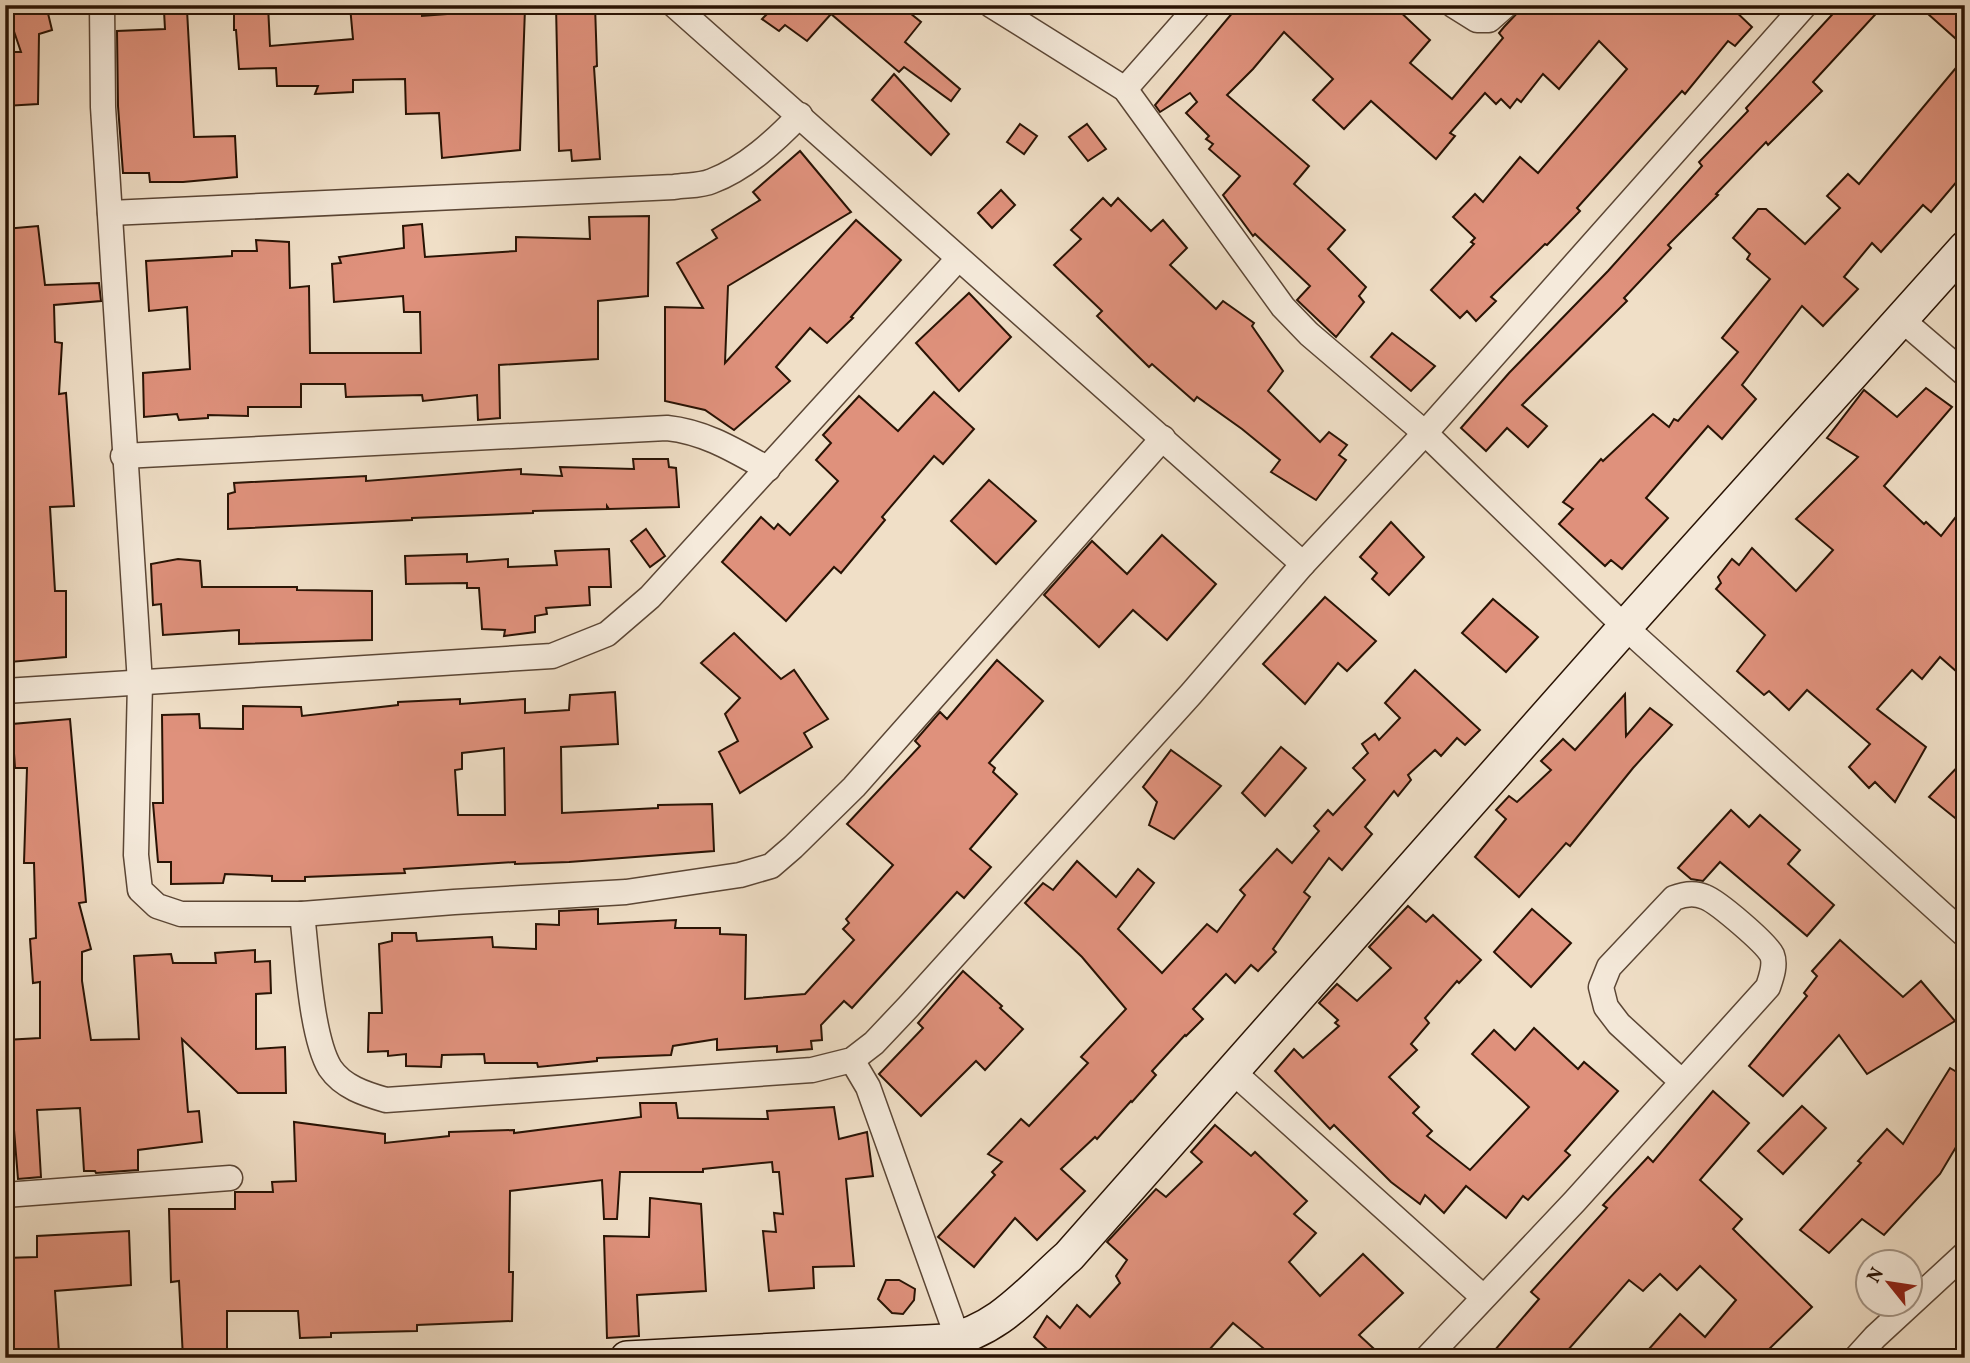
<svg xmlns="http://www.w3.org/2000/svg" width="1970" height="1363" font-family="Vollkorn,serif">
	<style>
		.building { fill: #df917c; stroke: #291304; stroke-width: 2; fill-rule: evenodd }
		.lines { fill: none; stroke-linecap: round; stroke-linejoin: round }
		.street-casing { stroke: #5b4635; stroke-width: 27 }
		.secondary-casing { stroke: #291304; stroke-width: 36 }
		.street { stroke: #f5eadb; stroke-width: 24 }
		.secondary { stroke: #f5eadb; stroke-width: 33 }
	</style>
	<rect width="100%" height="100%" fill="#f0dfc7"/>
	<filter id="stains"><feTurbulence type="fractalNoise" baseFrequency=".00286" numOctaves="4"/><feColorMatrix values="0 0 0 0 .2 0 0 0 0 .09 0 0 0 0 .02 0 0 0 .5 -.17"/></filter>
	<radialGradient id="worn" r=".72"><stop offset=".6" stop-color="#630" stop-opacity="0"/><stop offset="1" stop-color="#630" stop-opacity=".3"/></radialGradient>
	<g class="building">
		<path d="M5,5H46L52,30L39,34L38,104L5,106V52H21Z"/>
		<path d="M268,5L270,46L353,39L350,6L422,5V16L525,8L520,150L442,158L439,113L406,114L405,79L353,80V92L315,94L318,86H277L276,68L239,69L236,30H234V6Z"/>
		<path d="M556,5H595L597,66L594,67L600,159L572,161L571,150L559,151Z"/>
		<path d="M757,5H900L921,22L905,42L960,89L951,101L904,67L899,72L831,14L807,41L785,25L779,31L762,19L768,13Z"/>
		<path d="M1239,5H1393L1430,40L1410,63L1452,99L1503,38L1499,33L1504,27L1520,10L1523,13L1530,5H1729L1752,27L1735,46L1728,41L1685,94L1682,91L1577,208L1580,211L1547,245L1545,244L1491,297L1496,301L1476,321L1467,311L1460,318L1431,290L1474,244L1471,242L1475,238L1453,217L1475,194L1483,202L1520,157L1538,173L1627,69L1599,41L1559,89L1543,74L1521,102L1517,99L1510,108L1501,99L1496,104L1485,93L1450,133L1455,136L1436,159L1371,101L1344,129L1313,100L1333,79L1284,32L1253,69L1227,95L1309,166L1294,184L1345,230L1328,249L1366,287L1359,296L1364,302L1336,337L1297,300L1310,286L1255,234L1253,236L1223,195L1240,176L1209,149L1213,144L1206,139L1209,136L1186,113L1197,102L1190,93L1160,112L1155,105Z"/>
		<path d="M1841,5H1884L1813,82L1822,91L1768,145L1766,142L1716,194L1718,195L1668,245L1671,248L1624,298L1627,301L1522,405L1547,426L1528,447L1507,428L1486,451L1461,428L1509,373L1608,271L1702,166L1699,162L1748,111L1746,108Z"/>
		<path d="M1918,5H1965V47Z"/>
		<path d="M187,10L194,137L235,136L237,177L183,182H150L149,173H123L118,106L117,31L165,29L164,11Z"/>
		<path d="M1965,57V172L1931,212L1923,205L1881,252L1872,243L1844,277L1858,289L1823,326L1802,306L1742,385L1756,399L1722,439L1708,426L1646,498L1668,518L1622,569L1611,560L1605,566L1559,524L1573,509L1563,502L1601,459L1603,461L1653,414L1669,427L1674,419L1678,421L1738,352L1722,338L1770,279L1747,259L1750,254L1733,238L1758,209H1766L1805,244L1840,208L1827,196L1848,174L1859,184Z"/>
		<path d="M894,74L949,134L931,155L872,100Z"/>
		<path d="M1020,124L1037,136L1024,154L1007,142Z"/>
		<path d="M1087,124L1106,149L1088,161L1069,137Z"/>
		<path d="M800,151L851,212L728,286L725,363L856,220L901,260L851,317L853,318L827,343L810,328L776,367L790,381L734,430L705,410L665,401V307L703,308L677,263L717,238L712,230L760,200L753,192Z"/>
		<path d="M1001,190L1015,205L992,228L978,213Z"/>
		<path d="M1103,198L1111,206L1118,198L1151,231L1163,220L1187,248L1170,265L1216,309L1223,301L1254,323L1252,326L1283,371L1268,391L1320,442L1329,432L1347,445L1339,455L1346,460L1316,500L1271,472L1280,460L1242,429L1197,397L1194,401L1152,364L1149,367L1097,316L1102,311L1054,265L1081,239L1071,230Z"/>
		<path d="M649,216L648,296L598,301V359L499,365L500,418L478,420L477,395L423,401L422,395L346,397L345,384H301V407H248V416L208,415V418L179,420L177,414L144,417L143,373L190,369L187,307L149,311L146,261L232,256V251H257L256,240L289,242L290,288L309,286L310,353H421L420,312H404L403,296L334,302L332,264L341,263L339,257L404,248L403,226L422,224L425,257L516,251V237L590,239L589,217Z"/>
		<path d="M38,226L45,285L99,283L101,301L54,305L55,342L62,343L59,394L66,393L74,506L50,507L55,591H66V657L10,662V603H5V534H12L13,442H9L5,344L13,345L12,293L5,294V229Z"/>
		<path d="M969,293L1011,337L959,391L916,343Z"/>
		<path d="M1392,333L1435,366L1411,391L1371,357Z"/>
		<path d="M1926,388L1952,407L1884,486L1924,524L1926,522L1941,536L1965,505V679L1940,657L1922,679L1912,670L1877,709L1926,747L1895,802L1875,782L1869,788L1849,767L1870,744L1807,690L1789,710L1769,691L1764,695L1737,671L1765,635L1716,589L1721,583L1718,577L1732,559L1739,565L1752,548L1796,591L1833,550L1796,519L1858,457L1827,438L1864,390L1897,417Z"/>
		<path d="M934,392L974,429L943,464L934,456L882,517L885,520L841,573L834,567L786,621L722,562L761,517L774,529L778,524L790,535L838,481L816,460L831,443L823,435L859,396L898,431Z"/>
		<path d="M633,459H668L669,467L676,468L679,507L609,509L607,506V509L533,511V513L412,518V520L228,529V494L235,492L234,483L366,476V481L521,469V474L562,476L560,467L634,469Z"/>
		<path d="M989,480L1036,521L996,564L951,521Z"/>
		<path d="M1391,522L1424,557L1389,595L1372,579L1377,573L1360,557Z"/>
		<path d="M646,529L665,556L650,567L631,541Z"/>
		<path d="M1162,535L1216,584L1167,640L1133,610L1099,647L1044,595L1092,541L1127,574Z"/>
		<path d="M609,549L611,587H589L590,605L546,608L547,614L535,616V632L504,636L505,630L482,629L479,588H467V583L406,584L405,556L467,554V562L508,559V567L557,565L555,551Z"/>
		<path d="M178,559L200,561L202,587H297V590L372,591V640L239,644V630L163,635L161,604L153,605L151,564Z"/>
		<path d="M1325,597L1376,641L1347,671L1338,663L1305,704L1263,664Z"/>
		<path d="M1493,599L1538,637L1506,672L1462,633Z"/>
		<path d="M734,633L781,679L794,670L828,719L804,733L812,747L740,793L719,752L738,741L725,714L740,698L701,663Z"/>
		<path d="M997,660L1043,701L989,763L995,768L993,772L1017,794L970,849L991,867L964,898L957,892L852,1008L844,1001L821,1025L822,1040L811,1041L812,1049L777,1052V1046L717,1050V1039L673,1046L671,1055L597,1058V1061L538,1067L537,1063H485L484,1054L442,1055L441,1067L406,1066V1054L388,1056V1051L368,1052L369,1013H382L379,944L392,941V933H416L417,941L492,937L493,947L536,949V924L559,925V911L598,909V924L676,920L675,928H720V934L746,935L745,999L805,994L854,940L843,929L849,923L846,919L893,865L847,824L920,746L915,741L940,712L947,719Z"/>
		<path d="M1415,670L1480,730L1465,745L1457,738L1441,756L1435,750L1408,775L1411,780L1398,796L1394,791L1365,827L1372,834L1342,870L1329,858L1304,892L1310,897L1273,949L1276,952L1258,971L1251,965L1235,983L1226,974L1193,1009L1203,1019L1186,1036L1185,1035L1152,1071L1156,1075L1132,1102L1131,1101L1097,1139L1095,1137L1061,1169L1085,1191L1037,1240L1015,1218L974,1267L938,1237L995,1175L992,1172L1002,1162L988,1154L1021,1119L1029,1126L1088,1063L1081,1057L1126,1009L1082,957L1025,903L1043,883L1053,890L1077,861L1116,897L1138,869L1154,883L1118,929L1162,973L1207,924L1217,932L1245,895L1240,890L1277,849L1292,863L1319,831L1314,826L1328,810L1333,815L1365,780L1353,768L1368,753L1362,744L1375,734L1379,740L1400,718L1385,703Z"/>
		<path d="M615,692L618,744L561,747L562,813L658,808V805L712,804L714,851L569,862L515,864V862L404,869L405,873L305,877V881H272V876L225,874L223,883L171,884V862H158L153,803H163L162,715L199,714L200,728L243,729V706L301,707L302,716L398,705V702L460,699V704L525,699V713L569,710L570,695ZM504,748L505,815H458L455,770L462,769V753Z"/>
		<path d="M1625,694L1626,736L1650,708L1672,725L1633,768L1570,846L1566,843L1519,897L1475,857L1506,819L1496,810L1509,796L1517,802L1551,770L1541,761L1563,739L1575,750Z"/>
		<path d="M70,719L86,902L79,903L91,949L82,952V981L91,1040L139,1039L134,956L171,954L173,963H216L215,953L255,950V962L270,961L271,993L256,994V1049L285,1047L286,1093H238L182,1039L188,1112L199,1111L202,1142L138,1150V1170L96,1173L95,1171H84L80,1108L37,1110L41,1177L18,1179L14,1130H9L8,1112H5V1040L40,1038V982L33,983L30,939L36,938L34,863H24L27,768H15L12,724Z"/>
		<path d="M1281,747L1306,768L1265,816L1242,793Z"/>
		<path d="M1171,750L1221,786L1174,839L1149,825L1157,802L1143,787Z"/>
		<path d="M1965,759V826L1929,797Z"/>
		<path d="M1731,810L1749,827L1760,815L1800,850L1788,864L1834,905L1807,936L1720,862L1703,881L1691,879L1678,868Z"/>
		<path d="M1408,906L1426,922L1433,915L1481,960L1459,983L1457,981L1425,1018L1429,1023L1411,1044L1417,1050L1389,1077L1419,1107L1413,1113L1432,1131L1427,1136L1470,1170L1529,1107L1472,1054L1494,1030L1515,1050L1534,1028L1578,1069L1584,1062L1618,1091L1565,1151L1570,1155L1528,1200L1523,1196L1506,1218L1466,1186L1444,1213L1425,1195L1420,1204L1391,1182L1334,1125L1330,1129L1275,1071L1294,1049L1303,1058L1339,1026L1335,1023L1338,1020L1319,1003L1337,984L1357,1001L1391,968L1369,947Z"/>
		<path d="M1532,909L1571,943L1531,987L1494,952Z"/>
		<path d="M1840,940L1903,997L1921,981L1955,1021L1867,1074L1839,1035L1783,1096L1749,1066L1807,996L1804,993L1817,976L1812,971Z"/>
		<path d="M963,971L1002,1006L1000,1008L1023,1029L985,1070L976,1061L921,1116L879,1074L923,1028L918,1023Z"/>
		<path d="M1950,1068L1965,1077V1132L1940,1174L1884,1235L1862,1219L1829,1253L1800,1230L1861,1163L1858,1161L1887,1129L1903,1144Z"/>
		<path d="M1713,1091L1749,1123L1700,1180L1742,1219L1733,1229L1812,1307L1760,1358H1641L1680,1314L1705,1337L1736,1300L1700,1266L1677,1290L1660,1274L1643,1291L1629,1280L1561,1358H1488L1539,1299L1531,1292L1607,1208L1603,1205L1648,1157L1653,1162Z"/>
		<path d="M640,1103H676L678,1118L768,1119L767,1111L834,1107L839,1139L867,1132L873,1176L846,1179L854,1266L813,1267L814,1288L769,1291L763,1231L776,1232L774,1213L783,1214L779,1172H773L772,1162L703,1169V1172H620L617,1219H604L602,1180L510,1191L509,1272H513L512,1321L417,1325V1331L331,1333V1337L300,1338L298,1311H227V1358H183L179,1281L171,1282L169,1209H235V1192H273L272,1182L296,1181L294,1122L385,1134V1143L449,1136V1132L514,1130V1133L641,1117Z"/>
		<path d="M1802,1106L1826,1128L1783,1174L1758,1151Z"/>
		<path d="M1215,1125L1251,1156L1255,1152L1307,1201L1294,1214L1316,1233L1289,1262L1320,1296L1363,1254L1403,1293L1359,1335L1384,1358H1275L1233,1323L1202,1358H1057L1034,1337L1047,1316L1060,1328L1077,1305L1090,1317L1120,1283L1116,1276L1127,1260L1107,1242L1156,1189L1166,1197L1202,1162L1191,1152Z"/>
		<path d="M650,1198L701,1204L706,1291L637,1295L639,1336L607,1338L604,1236L649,1237Z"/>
		<path d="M129,1231L131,1285L55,1291L59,1353L9,1357L10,1316H5V1258L37,1257V1236Z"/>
		<path d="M886,1280H899L915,1289L914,1300L903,1314L892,1313L878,1299Z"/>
	</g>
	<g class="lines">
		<defs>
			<g id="street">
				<path d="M102,5L103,107L140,683L136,855L140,890L157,906L181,914H302L454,902L626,892L740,875L771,866L793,847L854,787L1163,438"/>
				<path d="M674,5L1303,564"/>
				<path d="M991,5L1125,89L1283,307L1309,334L1425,433L1625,627L1965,935"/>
				<path d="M1453,5L1477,20H1489L1506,5"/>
				<path d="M1125,89L1199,5"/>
				<path d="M110,213L674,187C686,185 701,186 712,181C746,168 775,141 800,115"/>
				<path d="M1901,319L1965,374"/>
				<path d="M123,456L667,428C705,432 734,450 768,469"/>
				<path d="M5,691L552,656L607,634L650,597L958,259"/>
				<path d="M302,914C307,954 311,1037 330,1068C343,1087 365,1094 386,1100L812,1070L852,1060L874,1043L909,1006L1191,694L1303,564L1425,433L1805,5"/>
				<path d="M852,1060L868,1087L958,1339"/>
				<path d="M1231,1070L1483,1297"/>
				<path d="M5,1195L230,1178"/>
				<path d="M1427,1358L1575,1201L1768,987C1771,978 1776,965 1772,955C1766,943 1718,902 1705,897C1694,892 1684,894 1674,898L1609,967L1601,987L1606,1007L1619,1024L1681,1081"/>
				<path d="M1856,1358L1875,1337L1965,1254"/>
			</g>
			<path id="secondary" d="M627,1358L945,1341C999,1331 1029,1291 1069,1256L1625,627L1965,248"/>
		</defs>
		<use href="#street" class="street-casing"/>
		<use href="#secondary" class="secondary-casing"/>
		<use href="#street" class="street"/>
		<use href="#secondary" class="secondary"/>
	</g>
	<rect width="1970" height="1363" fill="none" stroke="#f0dfc7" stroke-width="28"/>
	<rect x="7" y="7" width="1956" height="1349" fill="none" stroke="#291304" stroke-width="3.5"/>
	<rect x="14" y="14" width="1942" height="1335" fill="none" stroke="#291304" stroke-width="2"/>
	<g transform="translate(1889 1283) rotate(300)"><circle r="33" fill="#f5eadb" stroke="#a39485" stroke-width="2"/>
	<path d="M0-5L12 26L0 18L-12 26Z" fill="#8f2418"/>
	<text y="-10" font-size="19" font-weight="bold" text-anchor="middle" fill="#291304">N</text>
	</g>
	<rect width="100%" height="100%" filter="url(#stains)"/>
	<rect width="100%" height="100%" fill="url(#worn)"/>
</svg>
